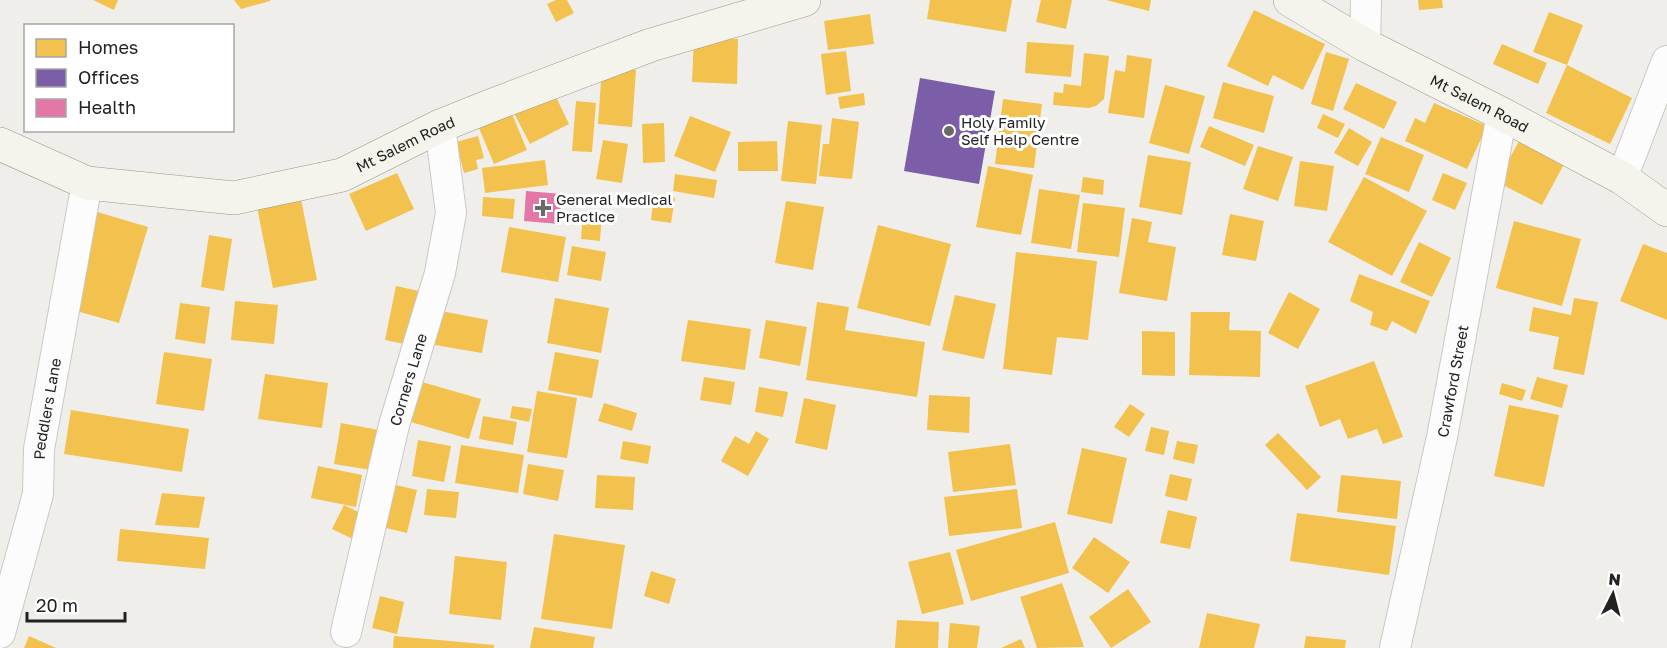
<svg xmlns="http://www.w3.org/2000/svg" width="1667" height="648" font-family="'Golos Text',sans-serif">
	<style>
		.homes { fill: #f2c14e }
		.offices { fill: #7b5ea7 }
		.health { fill: #e377a8 }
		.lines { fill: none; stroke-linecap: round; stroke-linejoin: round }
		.street-casing { stroke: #c9c8c7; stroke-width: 32 }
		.secondary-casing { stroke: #999a82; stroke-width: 34 }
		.street { stroke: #fdfcfc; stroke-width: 30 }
		.secondary { stroke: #f4f4ed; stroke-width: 33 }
		.poi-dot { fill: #6a6968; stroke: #fff; stroke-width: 2 }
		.labels { text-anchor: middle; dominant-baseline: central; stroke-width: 6; stroke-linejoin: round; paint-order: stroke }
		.street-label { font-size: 15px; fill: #222; stroke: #fff }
		.poi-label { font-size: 15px; fill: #222; stroke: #fff; text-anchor: start }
	</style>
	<rect width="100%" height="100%" fill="#f0eeeb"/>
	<g class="homes">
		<path d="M93,0H118L114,10Z"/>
		<path d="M234,0H270V1L241,9Z"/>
		<path d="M556,0H567L574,13L556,22L547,4Z"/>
		<path d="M930,0H1012L1006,32L927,19Z"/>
		<path d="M1041,0H1072L1066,29L1036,22Z"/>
		<path d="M1106,0H1151L1149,11Z"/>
		<path d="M1418,0H1442L1443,8L1419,10Z"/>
		<path d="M1254,10L1325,44L1303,90L1273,75L1268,86L1227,66Z"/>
		<path d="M1549,12L1583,25L1567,65L1533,52Z"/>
		<path d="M870,14L874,44L828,50L824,21Z"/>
		<path d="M694,38L738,39L737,84L692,82Z"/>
		<path d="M1027,42L1074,45L1071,77L1025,73Z"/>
		<path d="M1502,44L1547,63L1538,84L1493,64Z"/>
		<path d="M846,51L851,91L826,95L821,54Z"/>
		<path d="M1326,52L1349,59L1333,111L1311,104Z"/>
		<path d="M1084,53L1109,56L1104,99L1096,106L1089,108L1053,105L1054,92L1063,93L1064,84L1081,86Z"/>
		<path d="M1127,55L1152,59L1144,118L1108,113L1115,70L1125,72Z"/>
		<path d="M1567,65L1632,98L1610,144L1546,113Z"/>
		<path d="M602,67L636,70L632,127L598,124Z"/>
		<path d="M1223,82L1274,96L1264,133L1213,118Z"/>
		<path d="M1356,83L1397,102L1384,129L1343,109Z"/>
		<path d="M1165,85L1205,96L1189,154L1149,143Z"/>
		<path d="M554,93L569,124L530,144L514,113Z"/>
		<path d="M864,93L865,105L840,109L838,97Z"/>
		<path d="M1003,99L1042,104L1034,168L995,164Z"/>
		<path d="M576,101L596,103L592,152L572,151Z"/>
		<path d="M1434,103L1487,126L1467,169L1405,141L1415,118L1425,123Z"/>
		<path d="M512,114L527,150L494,164L479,128Z"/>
		<path d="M1323,114L1345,124L1338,138L1317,128Z"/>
		<path d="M690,116L731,132L715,172L674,156Z"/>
		<path d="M832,118L859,122L852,179L819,176L823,144H829Z"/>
		<path d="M788,121L822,125L816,184L781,181Z"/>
		<path d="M664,123L665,162L643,163L642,124Z"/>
		<path d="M1209,126L1254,145L1245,166L1200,147Z"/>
		<path d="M1349,128L1372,142L1358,166L1334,153Z"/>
		<path d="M478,136L484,158L476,160L478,169L464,173L456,142Z"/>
		<path d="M1381,137L1424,155L1409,192L1365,174Z"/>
		<path d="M603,140L628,144L622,183L596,179Z"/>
		<path d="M777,141L778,171H738V142Z"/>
		<path d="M1519,141L1564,164L1542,205L1497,182Z"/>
		<path d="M1258,146L1293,157L1278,201L1243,189Z"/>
		<path d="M1148,155L1191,162L1182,215L1139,207Z"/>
		<path d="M545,160L548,185L485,193L482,168Z"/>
		<path d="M1300,161L1334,166L1327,211L1294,206Z"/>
		<path d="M988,166L1033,175L1021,235L976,227Z"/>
		<path d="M397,173L414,209L366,231L349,194Z"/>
		<path d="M1443,173L1467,183L1455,210L1432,200Z"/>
		<path d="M675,174L717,180L714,198L673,191Z"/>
		<path d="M1083,177L1104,180L1103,195L1081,192Z"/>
		<path d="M1364,177L1427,211L1392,276L1328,242Z"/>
		<path d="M1039,189L1080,195L1071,249L1031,243Z"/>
		<path d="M654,194L675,198L671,223L651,220Z"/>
		<path d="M483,197L515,199L513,219L482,216Z"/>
		<path d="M301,199L317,280L273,288L257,207Z"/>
		<path d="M786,201L824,207L813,270L775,263Z"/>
		<path d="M1083,203L1125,208L1119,257L1077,252Z"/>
		<path d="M94,211L148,227L119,323L66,308Z"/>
		<path d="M583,212L602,214L600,241L581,239Z"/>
		<path d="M1230,214L1264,221L1256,261L1222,255Z"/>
		<path d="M1132,218L1152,222L1148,242L1176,247L1167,301L1119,293Z"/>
		<path d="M1514,221L1581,239L1562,306L1496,288Z"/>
		<path d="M878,225L951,244L930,326L857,308Z"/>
		<path d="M509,227L566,237L558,282L501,272Z"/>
		<path d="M209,235L232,239L224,291L201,287Z"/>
		<path d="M1419,242L1451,258L1432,297L1400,282Z"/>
		<path d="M1643,244L1667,253V320L1620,301Z"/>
		<path d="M572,246L606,252L601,281L567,275Z"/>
		<path d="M1016,252L1097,261L1088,340L1057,337L1052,375L1003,369Z"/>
		<path d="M1359,274L1430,301L1416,334L1392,321L1387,331L1370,325L1373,312L1350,301Z"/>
		<path d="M396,286L419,291L409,345L385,340Z"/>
		<path d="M1289,292L1320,309L1298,349L1268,333Z"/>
		<path d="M955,295L996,304L984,359L942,350Z"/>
		<path d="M555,298L609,308L601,353L547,343Z"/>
		<path d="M1574,298L1598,302L1584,375L1553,369L1559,337L1529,331L1533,307L1571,315Z"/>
		<path d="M235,301L278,305L274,344L231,340Z"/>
		<path d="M817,302L849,307L845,330L925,342L917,397L806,380Z"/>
		<path d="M180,303L210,307L205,344L175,339Z"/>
		<path d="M441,311L488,320L482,353L435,345Z"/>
		<path d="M1191,312H1230L1229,330L1261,331L1260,377L1189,375Z"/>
		<path d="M688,320L751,329L745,370L681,361Z"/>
		<path d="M766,320L807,327L800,366L759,358Z"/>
		<path d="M1142,331L1175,332V376L1142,375Z"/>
		<path d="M164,352L212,359L204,411L156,404Z"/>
		<path d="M555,352L599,360L592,398L548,390Z"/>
		<path d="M1374,361L1403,437L1383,444L1377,429L1348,439L1340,419L1320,427L1305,386Z"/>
		<path d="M265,374L328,383L322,428L258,419Z"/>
		<path d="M704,377L735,382L731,405L700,400Z"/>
		<path d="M1537,377L1568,385L1562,408L1530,399Z"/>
		<path d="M415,380L481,399L469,439L404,420Z"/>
		<path d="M1502,383L1526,390L1522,401L1499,394Z"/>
		<path d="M759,387L788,392L783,417L755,412Z"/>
		<path d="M537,391L577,398L567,458L527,452Z"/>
		<path d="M929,395L970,397L969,433L927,430Z"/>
		<path d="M804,398L836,405L827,450L795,443Z"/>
		<path d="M604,403L637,413L632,431L598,421Z"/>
		<path d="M1130,404L1145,414L1129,437L1114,427Z"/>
		<path d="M1509,405L1559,415L1544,487L1494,476Z"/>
		<path d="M512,406L532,409L529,422L510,418Z"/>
		<path d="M71,410L189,429L182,472L64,454Z"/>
		<path d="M483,416L517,422L513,445L479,439Z"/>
		<path d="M341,423L384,431L377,471L334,464Z"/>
		<path d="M1151,427L1169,431L1164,455L1145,451Z"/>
		<path d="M756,431L769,439L748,476L721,461L735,436L749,444Z"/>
		<path d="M1278,433L1321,477L1307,490L1265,445Z"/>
		<path d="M418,440L451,446L444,482L412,476Z"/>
		<path d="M623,441L651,446L648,464L620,459Z"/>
		<path d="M1177,441L1198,445L1194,464L1173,459Z"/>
		<path d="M1010,444L1016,485L953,492L948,452Z"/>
		<path d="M461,445L524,455L518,493L455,483Z"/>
		<path d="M1082,448L1127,458L1112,524L1067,514Z"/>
		<path d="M528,464L564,470L558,501L523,494Z"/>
		<path d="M318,466L362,475L356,507L311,498Z"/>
		<path d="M1170,474L1192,479L1187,501L1165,496Z"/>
		<path d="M597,475L635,477L633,510L595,508Z"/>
		<path d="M1341,475L1401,481L1397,519L1337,512Z"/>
		<path d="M383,482L417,490L407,533L374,525Z"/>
		<path d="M427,489L459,492L456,518L424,515Z"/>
		<path d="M1017,489L1022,528L949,536L944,497Z"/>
		<path d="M162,493L205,497L199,528L155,525Z"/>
		<path d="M344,505L367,516L355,540L332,529Z"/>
		<path d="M1168,510L1197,517L1190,549L1160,543Z"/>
		<path d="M1297,513L1396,526L1389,575L1290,561Z"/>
		<path d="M1055,522L1069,573L971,601L956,550Z"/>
		<path d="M120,529L209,538L205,569L117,561Z"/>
		<path d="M554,534L625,545L612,629L541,619Z"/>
		<path d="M1094,537L1130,562L1108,593L1072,568Z"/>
		<path d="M950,552L964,604L922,614L908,562Z"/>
		<path d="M455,556L507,562L501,620L449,614Z"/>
		<path d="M651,571L676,579L669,604L644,596Z"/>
		<path d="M1062,583L1084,647L1037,648L1020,597Z"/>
		<path d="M1128,589L1151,622L1111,648L1089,617Z"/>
		<path d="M380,596L404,602L397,634L372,628Z"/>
		<path d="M1207,613L1260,624L1254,648H1199Z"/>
		<path d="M897,620L939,622L938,648H895Z"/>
		<path d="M950,623L980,626L977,648H948Z"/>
		<path d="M534,627L595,637L593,648H530Z"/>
		<path d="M29,636L56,648H24Z"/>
		<path d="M394,636L494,645V648H393Z"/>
		<path d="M1306,636L1346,640L1345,648H1304Z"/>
		<path d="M1021,639L1025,648H1001Z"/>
	</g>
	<path class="offices" d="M920,78L995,91L979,184L904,171Z"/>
	<path class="health" d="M526,191L562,194L559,224L524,221Z"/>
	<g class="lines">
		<defs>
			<g id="street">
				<path d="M1365,45L1366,0"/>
				<path d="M1622,178L1667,61"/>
				<path id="s1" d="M346,632L394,425L440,273L451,213L440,126"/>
				<path id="s2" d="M0,633L38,494L39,449L87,183"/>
				<path id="s3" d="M1395,648L1442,437L1502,114"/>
			</g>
			<g id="secondary">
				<path id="s4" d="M1290,0L1365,45L1502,114L1622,178L1667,210"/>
				<path id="s5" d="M0,144L87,183L234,198L342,175L440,126L490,106L651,45L804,0"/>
			</g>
		</defs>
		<use href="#street" class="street-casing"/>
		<use href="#secondary" class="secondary-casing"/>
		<use href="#street" class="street"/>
		<use href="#secondary" class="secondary"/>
	</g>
	<g class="poi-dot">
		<circle cx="949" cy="131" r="6"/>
		<path d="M540 199h6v6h6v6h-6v6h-6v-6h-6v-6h6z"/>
	</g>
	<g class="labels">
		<g class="street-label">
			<text stroke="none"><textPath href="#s4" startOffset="216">Mt Salem Road</textPath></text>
			<text stroke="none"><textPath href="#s5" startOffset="424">Mt Salem Road</textPath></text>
			<text stroke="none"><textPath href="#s1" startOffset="260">Corners Lane</textPath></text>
			<text stroke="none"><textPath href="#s3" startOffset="273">Crawford Street</textPath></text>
			<text stroke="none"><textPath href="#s2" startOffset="230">Peddlers Lane</textPath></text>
		</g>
		<g class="poi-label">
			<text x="961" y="122">Holy Family<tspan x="961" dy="17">Self Help Centre</tspan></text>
			<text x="556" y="199">General Medical<tspan x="556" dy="17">Practice</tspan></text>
		</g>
	</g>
	<rect x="24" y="24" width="210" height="108" fill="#ffffff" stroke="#a7a7a7" stroke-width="1.5"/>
	<rect x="36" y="39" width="30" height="18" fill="#f2c14e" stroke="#a7a7a7" stroke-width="1.5"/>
	<text x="78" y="54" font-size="18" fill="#222222">Homes</text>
	<rect x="36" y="69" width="30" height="18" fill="#7b5ea7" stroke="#a7a7a7" stroke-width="1.5"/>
	<text x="78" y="84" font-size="18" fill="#222222">Offices</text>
	<rect x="36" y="99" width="30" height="18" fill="#e377a8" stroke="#a7a7a7" stroke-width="1.5"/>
	<text x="78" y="114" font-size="18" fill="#222222">Health</text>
	<g transform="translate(1613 594) rotate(6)" stroke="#ffffff" stroke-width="4.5" paint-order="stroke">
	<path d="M0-4.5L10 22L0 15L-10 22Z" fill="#222222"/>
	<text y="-9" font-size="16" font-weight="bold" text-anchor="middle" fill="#222222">N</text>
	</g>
	<path d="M27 612v9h98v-9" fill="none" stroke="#222222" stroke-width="3"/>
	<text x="36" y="612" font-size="18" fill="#222222" stroke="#ffffff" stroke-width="4.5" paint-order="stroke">20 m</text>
</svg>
